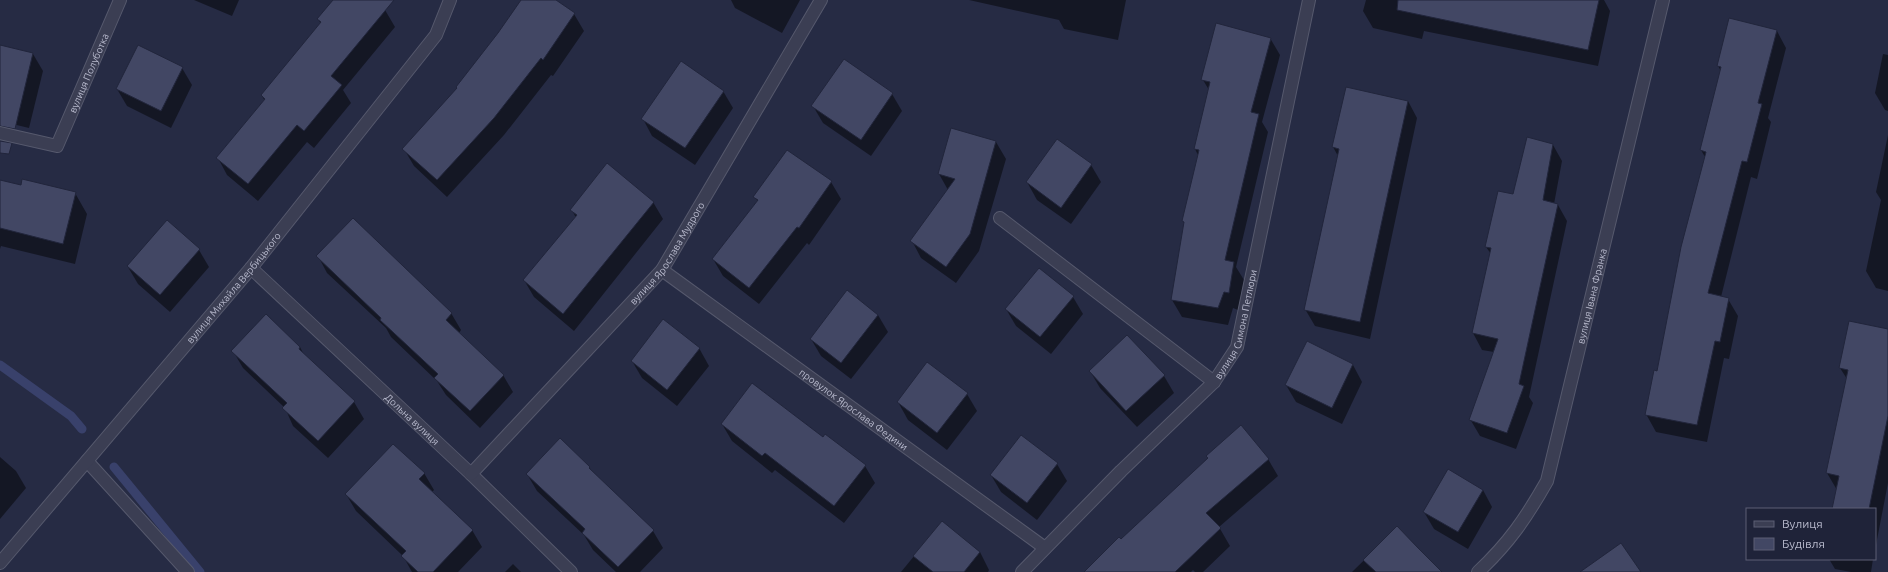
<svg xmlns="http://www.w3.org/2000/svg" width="1888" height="572" font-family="Ubuntu,sans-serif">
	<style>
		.shadow { fill: #0007 }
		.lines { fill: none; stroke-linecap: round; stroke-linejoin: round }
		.stream { stroke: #39416b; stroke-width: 9 }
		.building { fill: #424764; stroke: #21253b }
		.service-casing { stroke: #56596d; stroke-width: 14 }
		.minor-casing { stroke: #56596d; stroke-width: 14 }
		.service { stroke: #3b3e53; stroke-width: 12 }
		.minor { stroke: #3b3e53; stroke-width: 12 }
		.labels { text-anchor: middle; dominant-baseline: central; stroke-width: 3.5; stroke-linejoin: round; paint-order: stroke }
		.street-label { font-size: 10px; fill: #b8bacd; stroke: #1f2339 }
	</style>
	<rect width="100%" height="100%" fill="#262b44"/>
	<g class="shadow">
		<path d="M194,0H239L232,16Z"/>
		<path d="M334,0H373L385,10L395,27L343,90L351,103L314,148L307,142L258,201L227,175L218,158L265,101L262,96L321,24L318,19Z"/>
		<path d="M522,0H554L574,14L584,31L553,76L551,75L504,135L447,197L414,166L404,149L458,89Z"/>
		<path d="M731,0H800L782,33L735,8Z"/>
		<path d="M969,0H1126L1118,40L1064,29L1059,20Z"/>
		<path d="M1366,0H1604L1610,11L1598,66L1424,31L1422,39L1373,28L1363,11Z"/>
		<path d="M1777,31L1786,48L1768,118L1771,122L1757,179L1751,177L1721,297L1728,299L1738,316L1729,359L1724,358L1707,442L1656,432L1646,414L1657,372L1705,157L1701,150L1721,71L1718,66Z"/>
		<path d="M1270,38L1280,55L1262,122L1268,132L1236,267L1244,280L1238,310L1233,308L1228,325L1182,317L1172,300L1185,224L1183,221L1198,155L1195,149L1209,90L1203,80Z"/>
		<path d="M0,46L33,54L43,71L29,128L0,121Z"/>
		<path d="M1883,54L1888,55V111L1885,110L1875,93Z"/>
		<path d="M182,68L192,85L171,128L127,106L117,89Z"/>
		<path d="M723,91L733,108L695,165L652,136L643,119Z"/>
		<path d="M892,94L902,111L871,156L823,123L813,106Z"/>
		<path d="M1408,101L1417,118L1370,339L1315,326L1305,309L1338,156L1333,147Z"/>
		<path d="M952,129L996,142L1006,159L979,251L956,283L921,258L912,241L948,190L939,174Z"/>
		<path d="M1888,135V291L1876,288L1866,271L1881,200L1876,192Z"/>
		<path d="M1553,145L1562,161L1554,204L1558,205L1567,221L1529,397L1533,403L1516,449L1480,436L1470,419L1494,352L1482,350L1473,333L1491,254L1486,247L1514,195Z"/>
		<path d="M1091,165L1101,182L1071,224L1037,200L1027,182Z"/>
		<path d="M0,181L21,186L75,193L87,214L75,264L1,246L0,249Z"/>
		<path d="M831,182L841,199L809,245L807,243L759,304L723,276L713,259L758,202L755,197Z"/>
		<path d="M653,202L663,219L574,331L534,297L524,280L576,218L572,210Z"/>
		<path d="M199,250L209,267L170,312L138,284L128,267Z"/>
		<path d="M318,256L451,313L461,330L459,333L503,375L513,392L480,428L446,395L437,381L391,337L386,328L327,273Z"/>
		<path d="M1073,297L1083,314L1051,354L1016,326L1006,309Z"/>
		<path d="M878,315L888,332L851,379L821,356L811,339Z"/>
		<path d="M1888,330V483L1875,550V509H1834L1837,490L1827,473L1847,379L1840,368Z"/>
		<path d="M300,347L304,355L354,402L364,419L328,458L293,426L285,408L243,368L233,351Z"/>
		<path d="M699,348L709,366L677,406L642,378L632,361Z"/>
		<path d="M1353,365L1362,382L1342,424L1296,402L1286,385Z"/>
		<path d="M1090,371L1164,376L1174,393L1137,427L1100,388Z"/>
		<path d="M967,394L977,411L947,450L908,420L898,402Z"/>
		<path d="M722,424L823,439L865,466L875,483L844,523L775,470L772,473L732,441Z"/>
		<path d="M1022,436L1057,464L1067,481L1037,520L1001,492L991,475Z"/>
		<path d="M0,457L16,471L26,488L0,519Z"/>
		<path d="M1268,459L1278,476L1219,527L1230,546L1203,572H1195L1193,570L1191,572H1085L1121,541Z"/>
		<path d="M589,467L594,475L653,531L663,548L640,572H616L593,550L584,535L537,491L527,474Z"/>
		<path d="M424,473L434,490L432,492L472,530L482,547L458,572H412L403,556L356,511L346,494Z"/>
		<path d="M1483,490L1492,507L1468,549L1434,529L1424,512Z"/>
		<path d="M942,522L980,552L989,570L988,572H901Z"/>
		<path d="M1397,528L1437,572H1352Z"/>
		<path d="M1829,559H1873L1871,572H1851L1835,569Z"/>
		<path d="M513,564L521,572H505Z"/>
	</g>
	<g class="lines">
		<g class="stream">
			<path d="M0,365L71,416L82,429"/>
			<path d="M114,467L200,572"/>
		</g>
	</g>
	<g class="building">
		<path d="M333,0H394L331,76L342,85L304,131L297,125L248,184L216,158L265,99L261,95L321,22L317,19Z"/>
		<path d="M521,0H556L575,13L543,60L541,58L494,118L437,180L402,149L457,88L456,87L498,33Z"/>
		<path d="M1398,0H1599L1588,50L1397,10Z"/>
		<path d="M1729,18L1777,30L1758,103L1762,104L1747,162L1742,161L1708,293L1729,298L1720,342L1715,341L1697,425L1645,415L1654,370L1657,371L1681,247L1706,152L1700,150L1721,67L1717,66Z"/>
		<path d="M1216,23L1271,38L1251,112L1259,114L1225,260L1234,262L1229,293L1224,292L1218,308L1171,300L1184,222L1182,221L1199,150L1194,149L1210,82L1201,80Z"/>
		<path d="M0,45L33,53L15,129L0,126Z"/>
		<path d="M138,45L183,67L161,111L116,89Z"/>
		<path d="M844,59L893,93L861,140L811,106Z"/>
		<path d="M681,61L724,91L685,148L641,119Z"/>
		<path d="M1346,87L1408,101L1360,322L1304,310L1339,149L1332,147Z"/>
		<path d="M951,128L996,141L970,234L946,267L910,241L955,179L938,174Z"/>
		<path d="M1527,137L1553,144L1543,200L1558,204L1519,384L1524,386L1507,433L1469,420L1498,339L1472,333L1491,248L1485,247L1498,191L1513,194Z"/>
		<path d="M1057,139L1092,164L1061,208L1026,182Z"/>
		<path d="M0,141L12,143L9,154L0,153Z"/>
		<path d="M787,150L832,181L799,228L797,227L749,288L712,259L758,200L753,197Z"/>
		<path d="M607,163L654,202L563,314L523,280L577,215L570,210Z"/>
		<path d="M22,179L76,192L63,244L0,228V180L21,185Z"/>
		<path d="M353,218L452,313L446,320L504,375L470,411L434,378L438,374L380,320L381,318L316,256Z"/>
		<path d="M167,220L200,249L160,295L127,266Z"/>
		<path d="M1039,268L1074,296L1040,337L1005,309Z"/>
		<path d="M847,290L878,315L841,363L810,339Z"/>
		<path d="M266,314L300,347L299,349L355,401L318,441L282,408L287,403L231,351Z"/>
		<path d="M663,319L700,348L667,390L631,361Z"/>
		<path d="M1849,321L1888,329V416L1869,509H1832L1839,476L1826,473L1848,370L1839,368Z"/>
		<path d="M1127,335L1165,375L1126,411L1089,371Z"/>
		<path d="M1307,341L1353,364L1332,408L1285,385Z"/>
		<path d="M927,362L968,393L937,433L897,402Z"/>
		<path d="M752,383L823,437L825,434L866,465L834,506L765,453L762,456L721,424Z"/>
		<path d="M1241,425L1269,459L1206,513L1221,528L1175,572H1084L1119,537L1121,539L1208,458L1206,456Z"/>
		<path d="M1021,435L1058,463L1027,503L990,475Z"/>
		<path d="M560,438L590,467L589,468L654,530L618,567L582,533L585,529L526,474Z"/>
		<path d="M393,444L425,473L419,479L473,530L433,572H418L401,556L406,551L345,494Z"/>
		<path d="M1448,469L1483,490L1458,532L1423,512Z"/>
		<path d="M942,521L980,552L964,572H933L913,556Z"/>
		<path d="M1397,526L1418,548L1442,572H1376L1363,560Z"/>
		<path d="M1621,543L1641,572H1580Z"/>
	</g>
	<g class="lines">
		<defs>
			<path id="service" d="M1000,218L1214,382"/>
			<g id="minor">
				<path id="s1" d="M0,133L57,146L120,0"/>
				<path id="s2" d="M251,268L471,474L571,572"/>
				<path id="s3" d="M662,270L1045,548"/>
				<path d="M87,461L188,572"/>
				<path id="s4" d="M471,474L662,270L821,0"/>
				<path id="s5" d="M0,563L251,268L436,35L450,0"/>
				<path id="s6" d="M1022,572L1121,471L1214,382L1237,347L1309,0"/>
				<path id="s7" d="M1478,572C1509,543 1526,518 1547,481L1663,0"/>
			</g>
		</defs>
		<use href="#service" class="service-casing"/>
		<use href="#minor" class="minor-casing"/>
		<use href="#service" class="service"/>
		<use href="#minor" class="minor"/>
	</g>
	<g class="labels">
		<g class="street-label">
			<text stroke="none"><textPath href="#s1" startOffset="138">вулиця Полуботка</textPath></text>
			<text stroke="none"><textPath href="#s4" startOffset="296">вулиця Ярослава Мудрого</textPath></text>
			<text stroke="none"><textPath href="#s5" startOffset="361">вулиця Михайла Вербицького</textPath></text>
			<text stroke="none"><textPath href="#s7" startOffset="305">вулиця Івана Франка</textPath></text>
			<text stroke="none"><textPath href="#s6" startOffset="333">вулиця Симона Петлюри</textPath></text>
			<text stroke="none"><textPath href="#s3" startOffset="237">провулок Ярослава Федини</textPath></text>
			<text stroke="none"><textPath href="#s2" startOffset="221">Дольна вулиця</textPath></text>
		</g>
	</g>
	<rect x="1746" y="508" width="130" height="52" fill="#1f2339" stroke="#5c5f74"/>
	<rect x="1754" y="521" width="20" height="6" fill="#3b3e53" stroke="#5c5f74"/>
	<text x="1782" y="528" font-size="12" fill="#b8bacd">Вулиця</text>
	<rect x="1754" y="538" width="20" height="12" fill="#424764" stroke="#5c5f74"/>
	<text x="1782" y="548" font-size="12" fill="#b8bacd">Будівля</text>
</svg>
